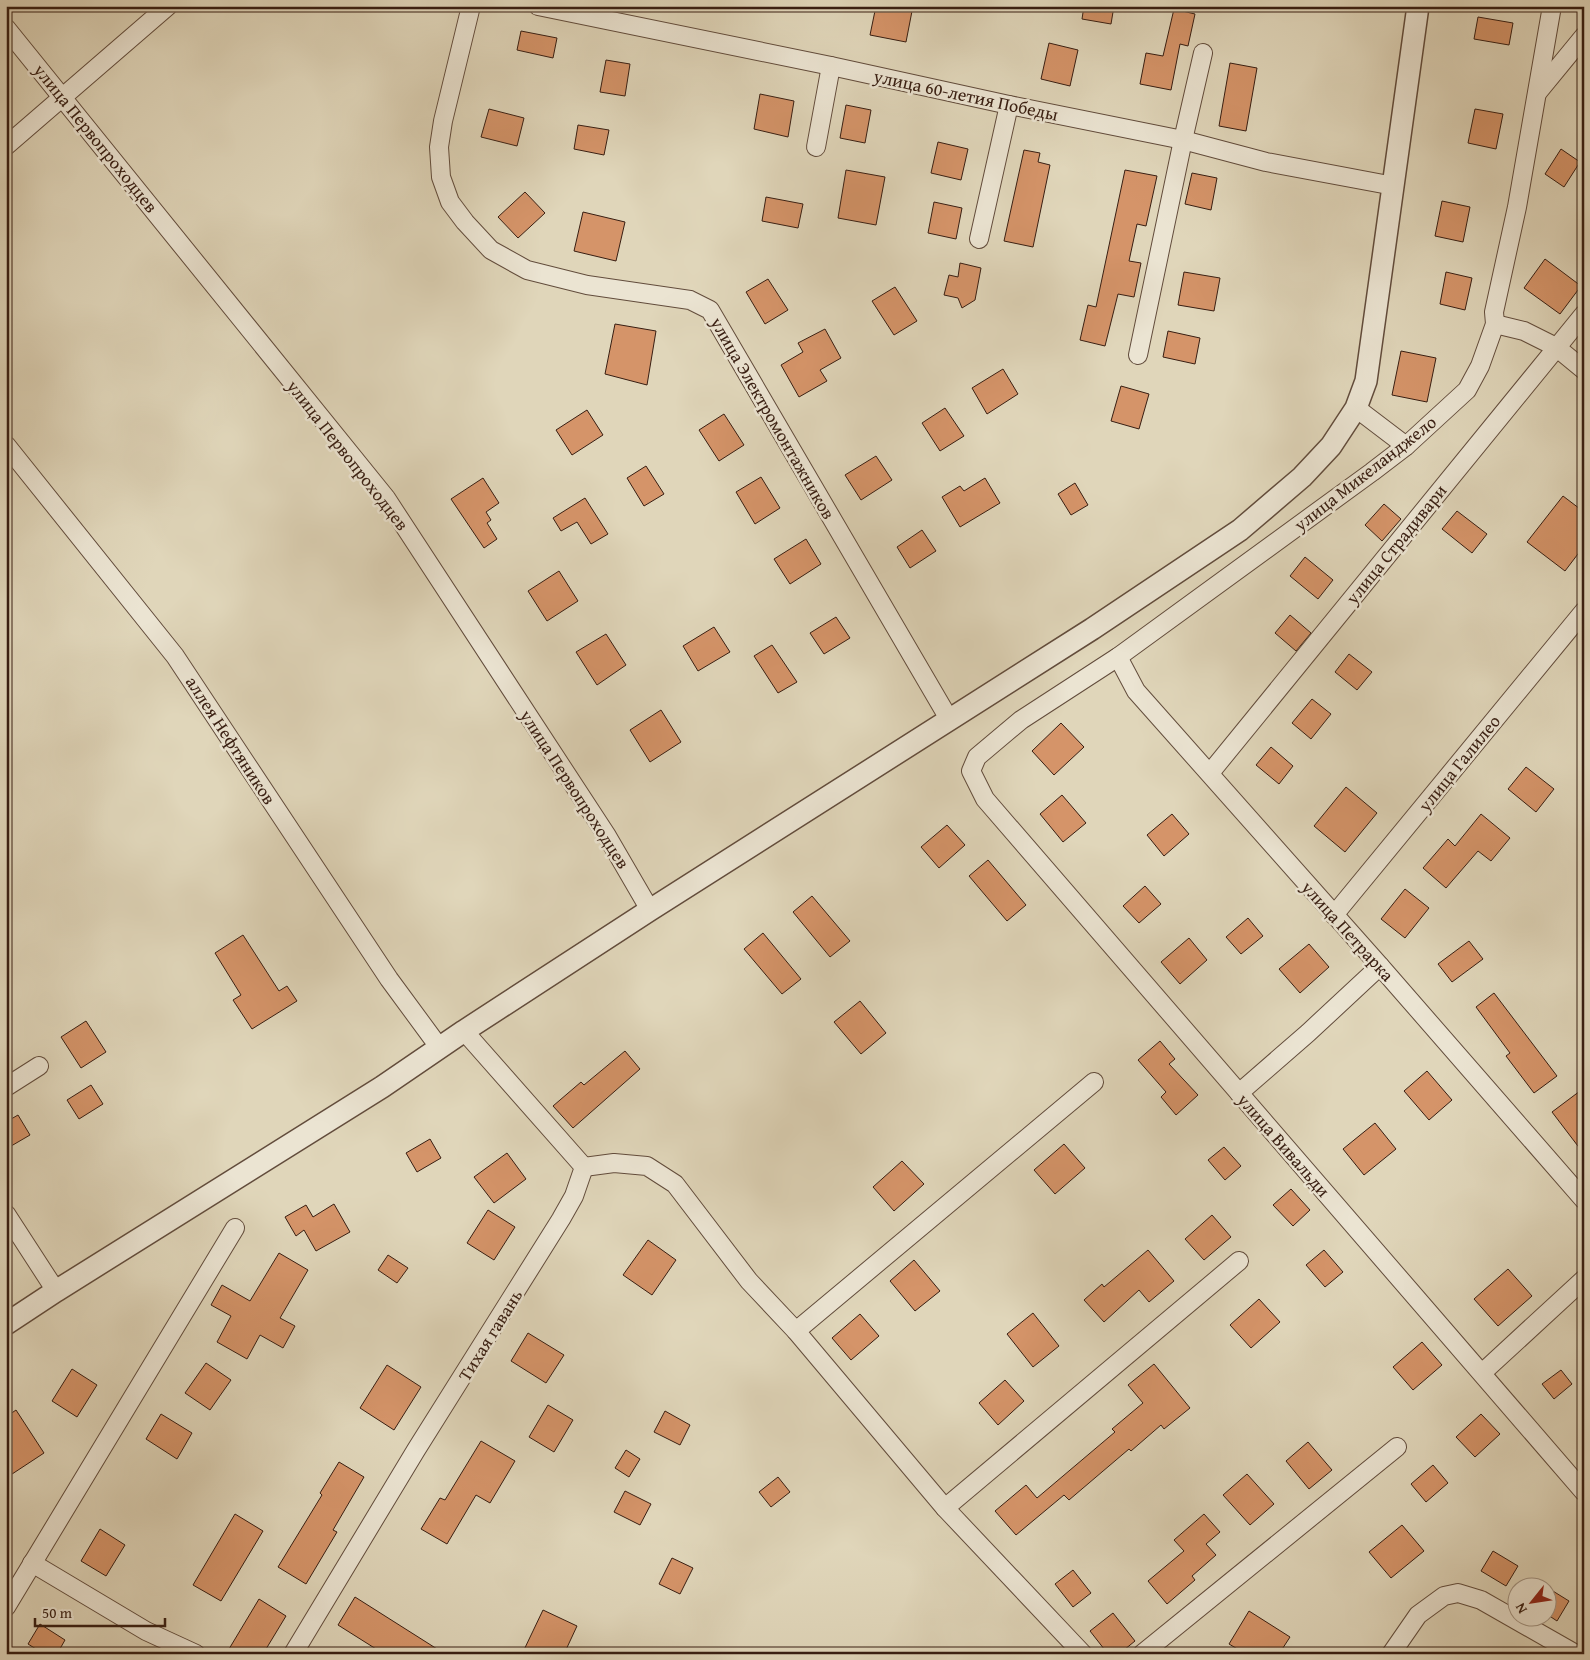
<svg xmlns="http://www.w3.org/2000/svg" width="1590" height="1660" font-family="'Gentium Book Plus',serif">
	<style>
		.building { fill: #d59469; stroke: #381e12 }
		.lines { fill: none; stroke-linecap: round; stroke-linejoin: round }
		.minor-casing { stroke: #624c3c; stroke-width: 20 }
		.tertiary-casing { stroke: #624c3c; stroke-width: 24 }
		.minor { stroke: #ebe4d2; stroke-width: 18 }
		.tertiary { stroke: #ebe4d2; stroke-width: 21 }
		.labels { text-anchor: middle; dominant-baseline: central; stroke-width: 5; stroke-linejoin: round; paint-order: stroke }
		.street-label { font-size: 18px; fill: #381e12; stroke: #ebe4d2 }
	</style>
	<rect width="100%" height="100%" fill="#e0d6ba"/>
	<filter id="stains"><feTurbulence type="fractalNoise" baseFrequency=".004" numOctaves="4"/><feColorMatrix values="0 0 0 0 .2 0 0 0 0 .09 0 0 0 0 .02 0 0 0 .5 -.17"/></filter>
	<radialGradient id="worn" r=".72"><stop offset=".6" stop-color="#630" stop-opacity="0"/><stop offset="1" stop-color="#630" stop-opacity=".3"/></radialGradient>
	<g class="building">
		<path d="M876,6H913L906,42L870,35Z"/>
		<path d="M1084,6H1114L1111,24L1082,19Z"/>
		<path d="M1174,9L1195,14L1188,46L1180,44L1171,90L1140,84L1146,53L1163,56Z"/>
		<path d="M1478,17L1513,23L1509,45L1474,39Z"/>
		<path d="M521,31L557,38L553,58L517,50Z"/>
		<path d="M1049,43L1078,50L1070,86L1041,79Z"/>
		<path d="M606,60L630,64L625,96L600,92Z"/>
		<path d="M1230,63L1257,68L1246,131L1219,126Z"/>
		<path d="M760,94L794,101L788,137L754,129Z"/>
		<path d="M846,105L871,110L865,143L840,138Z"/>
		<path d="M489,109L524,118L517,146L481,137Z"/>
		<path d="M1475,109L1503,114L1496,149L1468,143Z"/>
		<path d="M578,125L609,130L604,155L574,149Z"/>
		<path d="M938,142L968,149L961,180L931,173Z"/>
		<path d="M1561,149L1580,162L1564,187L1545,174Z"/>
		<path d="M1024,150L1040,153L1038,162L1050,165L1033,247L1004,241Z"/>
		<path d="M846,170L885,177L876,225L838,218Z"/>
		<path d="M1125,170L1157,176L1146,226L1137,224L1129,261L1141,263L1134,297L1118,294L1105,346L1080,340L1088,305L1096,307Z"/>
		<path d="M1192,173L1217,178L1211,210L1185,204Z"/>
		<path d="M525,192L545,213L518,238L498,217Z"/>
		<path d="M766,197L803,204L798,228L762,221Z"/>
		<path d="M1442,201L1470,207L1463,242L1435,236Z"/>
		<path d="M934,202L962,208L956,239L928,233Z"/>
		<path d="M583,212L625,222L616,261L574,251Z"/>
		<path d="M1545,259L1581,286L1560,314L1524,288Z"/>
		<path d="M960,263L981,268L975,300L962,308L958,298L944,295L949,275L958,277Z"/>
		<path d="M1184,272L1220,278L1214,311L1178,305Z"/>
		<path d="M1446,272L1472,278L1465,310L1440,304Z"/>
		<path d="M768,279L788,310L765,324L746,292Z"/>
		<path d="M895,287L917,321L894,335L872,301Z"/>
		<path d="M615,324L656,331L647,385L605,374Z"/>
		<path d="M825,329L841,358L820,370L827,381L799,397L781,365L803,352L798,343Z"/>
		<path d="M1168,331L1200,338L1195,364L1163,357Z"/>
		<path d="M1401,351L1436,358L1427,402L1392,395Z"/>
		<path d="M1003,369L1018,394L987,414L972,388Z"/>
		<path d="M1121,386L1149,394L1139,429L1111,421Z"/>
		<path d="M945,408L964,436L940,451L922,423Z"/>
		<path d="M587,410L603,435L572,455L556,430Z"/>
		<path d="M724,414L744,445L719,461L699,430Z"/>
		<path d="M876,456L892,480L861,500L845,475Z"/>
		<path d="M646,466L664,494L644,506L627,478Z"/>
		<path d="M761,477L780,508L755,524L736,492Z"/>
		<path d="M483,478L499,503L486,512L491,520L487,523L497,539L484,548L451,499Z"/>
		<path d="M985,478L1000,503L960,527L942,497L960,486L964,491Z"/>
		<path d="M1075,483L1088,505L1071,515L1058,494Z"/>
		<path d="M1563,496L1584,512V546L1565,571L1527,542Z"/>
		<path d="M585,498L608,534L591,544L577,522L561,531L553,518Z"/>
		<path d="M1384,504L1401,519L1382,541L1365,525Z"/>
		<path d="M1457,511L1487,534L1472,553L1442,529Z"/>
		<path d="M922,530L936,551L910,568L897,547Z"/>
		<path d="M806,539L821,564L790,584L774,559Z"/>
		<path d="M1305,557L1333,580L1318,599L1290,576Z"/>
		<path d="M559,571L578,601L547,621L528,591Z"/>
		<path d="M1290,615L1311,633L1296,651L1275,633Z"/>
		<path d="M836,617L850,638L824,654L810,633Z"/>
		<path d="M714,627L730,652L698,671L683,646Z"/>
		<path d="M606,634L626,665L597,685L576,652Z"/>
		<path d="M772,645L797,682L778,693L754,656Z"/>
		<path d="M1349,654L1372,672L1357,690L1335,672Z"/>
		<path d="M1312,699L1331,714L1311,739L1292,723Z"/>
		<path d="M661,710L681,742L650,762L630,730Z"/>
		<path d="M1061,723L1084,747L1054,775L1032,751Z"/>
		<path d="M1271,747L1293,766L1279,784L1256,765Z"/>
		<path d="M1526,767L1554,789L1536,812L1508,789Z"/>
		<path d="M1346,787L1377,813L1345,852L1314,826Z"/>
		<path d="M1062,795L1086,823L1063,842L1040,814Z"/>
		<path d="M1172,814L1189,834L1164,856L1147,835Z"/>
		<path d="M1481,814L1510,838L1491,861L1478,851L1446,888L1423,868L1448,839L1455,846Z"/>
		<path d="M947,825L965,845L939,868L921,847Z"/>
		<path d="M988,860L1026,905L1007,921L969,876Z"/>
		<path d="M1145,886L1161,904L1139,923L1123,906Z"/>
		<path d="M1405,889L1429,908L1405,938L1381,919Z"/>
		<path d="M812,896L850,941L830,957L793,912Z"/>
		<path d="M1248,918L1263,936L1241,954L1226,937Z"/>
		<path d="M763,933L801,979L782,994L744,949Z"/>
		<path d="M243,935L279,991L287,986L297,1001L252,1029L233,1000L241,995L215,953Z"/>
		<path d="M1189,938L1207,960L1180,984L1161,962Z"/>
		<path d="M1469,941L1483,959L1452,982L1438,964Z"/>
		<path d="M1309,944L1329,967L1300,993L1279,969Z"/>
		<path d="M1494,993L1557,1076L1534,1093L1506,1056L1510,1053L1476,1007Z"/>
		<path d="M860,1001L886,1033L861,1054L834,1022Z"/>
		<path d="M86,1021L106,1052L81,1068L61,1037Z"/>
		<path d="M1160,1041L1175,1059L1169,1064L1198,1095L1176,1115L1161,1097L1166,1092L1138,1060Z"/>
		<path d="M625,1051L640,1069L573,1128L553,1106L581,1082L584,1085Z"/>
		<path d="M1427,1071L1452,1100L1429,1120L1404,1091Z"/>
		<path d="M91,1085L103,1104L79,1119L67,1100Z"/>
		<path d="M1584,1088V1154L1552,1112Z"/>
		<path d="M18,1115L30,1135L6,1149V1122Z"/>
		<path d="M1375,1123L1396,1149L1364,1175L1343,1149Z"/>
		<path d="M430,1139L441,1158L417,1172L406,1153Z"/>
		<path d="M1064,1144L1085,1168L1055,1194L1034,1170Z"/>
		<path d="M1224,1147L1241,1166L1225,1180L1208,1160Z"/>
		<path d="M507,1153L526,1179L494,1203L474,1177Z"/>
		<path d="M902,1161L924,1184L894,1211L873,1187Z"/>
		<path d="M1291,1189L1310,1210L1293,1226L1273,1205Z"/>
		<path d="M334,1204L350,1232L316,1251L304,1230L296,1236L285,1217L306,1205L313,1217Z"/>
		<path d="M488,1210L515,1227L494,1260L467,1243Z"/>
		<path d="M1212,1215L1231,1237L1204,1260L1185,1239Z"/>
		<path d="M648,1240L676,1260L652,1295L623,1275Z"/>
		<path d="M1148,1250L1174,1281L1149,1302L1139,1290L1104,1322L1084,1300L1102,1284L1104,1287Z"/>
		<path d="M1324,1250L1343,1272L1325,1287L1306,1265Z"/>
		<path d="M279,1253L308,1270L280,1318L295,1326L283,1348L260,1335L247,1359L217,1342L231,1316L211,1305L222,1285L250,1301Z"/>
		<path d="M388,1255L408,1268L397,1283L378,1270Z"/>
		<path d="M914,1260L940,1291L915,1311L890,1281Z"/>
		<path d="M1508,1269L1532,1296L1498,1326L1474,1299Z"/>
		<path d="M1259,1299L1280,1322L1251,1348L1230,1325Z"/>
		<path d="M1033,1313L1059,1346L1033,1367L1007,1334Z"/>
		<path d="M860,1314L879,1336L851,1360L832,1338Z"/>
		<path d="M528,1333L564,1355L546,1383L511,1361Z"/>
		<path d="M1422,1342L1442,1365L1413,1390L1393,1367Z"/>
		<path d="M206,1363L231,1380L210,1410L185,1393Z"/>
		<path d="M1154,1364L1190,1408L1164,1429L1161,1425L1131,1451L1129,1449L1069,1500L1064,1495L1016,1535L995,1511L1026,1485L1037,1498L1115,1432L1112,1429L1143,1403L1128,1385Z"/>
		<path d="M387,1365L421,1387L394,1430L360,1408Z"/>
		<path d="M72,1369L97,1385L77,1417L52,1401Z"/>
		<path d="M1561,1370L1572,1384L1554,1399L1542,1384Z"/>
		<path d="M1005,1380L1024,1401L998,1425L979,1403Z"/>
		<path d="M548,1405L573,1420L554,1452L529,1437Z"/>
		<path d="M16,1410L44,1453L6,1478V1417Z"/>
		<path d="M665,1411L690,1425L680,1445L654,1432Z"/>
		<path d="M161,1414L192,1433L177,1459L146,1439Z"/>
		<path d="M1481,1414L1500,1434L1475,1457L1456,1437Z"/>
		<path d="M481,1441L515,1461L490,1503L476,1495L447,1544L421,1529L440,1498L445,1500Z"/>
		<path d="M1308,1442L1332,1470L1309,1489L1286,1461Z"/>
		<path d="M626,1450L640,1459L629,1477L615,1468Z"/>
		<path d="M339,1462L364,1477L333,1530L337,1532L306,1584L278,1567L322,1495L320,1493Z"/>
		<path d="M1433,1465L1448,1483L1426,1502L1411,1484Z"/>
		<path d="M1247,1474L1274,1504L1250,1525L1223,1495Z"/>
		<path d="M778,1477L790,1492L771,1507L759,1492Z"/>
		<path d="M625,1491L651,1504L640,1525L614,1512Z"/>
		<path d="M235,1514L263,1531L221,1601L193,1585Z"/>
		<path d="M1204,1514L1220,1532L1206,1544L1216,1555L1192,1576L1195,1580L1167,1604L1148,1581L1184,1551L1174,1540Z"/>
		<path d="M1402,1525L1424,1551L1391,1578L1369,1552Z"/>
		<path d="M100,1529L125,1545L106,1576L81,1561Z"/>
		<path d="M1493,1551L1518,1566L1506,1586L1481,1571Z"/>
		<path d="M672,1558L693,1568L680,1594L659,1584Z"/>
		<path d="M1073,1570L1091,1593L1073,1607L1055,1584Z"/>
		<path d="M1548,1588L1569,1601L1557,1621L1548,1615Z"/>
		<path d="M355,1597L445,1654H384L338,1625Z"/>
		<path d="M259,1599L286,1616L263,1654H226Z"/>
		<path d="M543,1610L577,1626L564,1654H522Z"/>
		<path d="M1249,1611L1290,1637L1279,1654H1246L1229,1644Z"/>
		<path d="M1113,1613L1135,1641L1119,1654H1108L1090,1631Z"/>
		<path d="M40,1624L65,1640L57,1654H44L28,1644Z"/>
	</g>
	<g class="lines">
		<defs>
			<g id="minor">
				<path d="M471,6L443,121L439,147L441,177L450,202L465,222L491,250L527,270L587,285L690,300L710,310L949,719"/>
				<path d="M538,6L831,66L1009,105L1183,140L1266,162L1394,186"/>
				<path d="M1552,6L1517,207L1494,312L1495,324L1480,366L1467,390L1406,446L1372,472L1118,657L1021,720L977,757L971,771L985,799L1584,1492"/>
				<path d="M6,28L386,498L607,836L650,910"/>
				<path d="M1538,92L1584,36"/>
				<path d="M6,146L168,6"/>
				<path d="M816,147L831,66"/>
				<path d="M979,239L1009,105"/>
				<path d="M1495,324L1524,331L1556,347L1584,370"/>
				<path d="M1138,355L1183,140L1203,53"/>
				<path d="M1356,408L1406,446"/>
				<path d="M6,445L175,656L389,979L439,1047"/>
				<path d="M1118,657L1136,691L1380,966L1584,1200"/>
				<path d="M1210,773L1584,314"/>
				<path d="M1334,915L1584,611"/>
				<path d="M6,1087L39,1066"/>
				<path d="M1239,1093L1308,1033L1380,966"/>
				<path d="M584,1167L614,1163L647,1166L675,1184L749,1281L796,1331L945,1508L1083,1654"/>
				<path d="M6,1214L56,1291"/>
				<path d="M796,1331L1094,1082"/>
				<path d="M1482,1373L1584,1279"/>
				<path d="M945,1508L1239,1261"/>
				<path d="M32,1563L146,1631L196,1654"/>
				<path d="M6,1607L235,1228"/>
				<path d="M293,1654L416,1450L561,1219L574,1196L584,1167L464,1031"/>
				<path d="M1142,1654L1397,1447"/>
				<path d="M1391,1654L1418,1615L1444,1596L1458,1593L1481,1600L1574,1653L1579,1654"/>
			</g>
			<path id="tertiary" d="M6,1324L56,1291L382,1087L464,1031L650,910L1092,629L1240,530L1302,477L1331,446L1356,408L1366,381L1418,6"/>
		</defs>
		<use href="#minor" class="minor-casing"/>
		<use href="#tertiary" class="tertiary-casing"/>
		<use href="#minor" class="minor"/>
		<use href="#tertiary" class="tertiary"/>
	</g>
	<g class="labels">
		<g class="street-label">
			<text transform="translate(966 95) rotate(12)">улица 60-летия Победы</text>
			<text transform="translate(96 138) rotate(51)">улица Первопроходцев</text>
			<text transform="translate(773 418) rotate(60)">улица Электромонтажников</text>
			<text transform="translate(348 455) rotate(52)">улица Первопроходцев</text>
			<text transform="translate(1365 473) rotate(-38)">улица Микеланджело</text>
			<text transform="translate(1396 544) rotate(-51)">улица Страдивари</text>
			<text transform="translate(231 740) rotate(57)">аллея Нефтяников</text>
			<text transform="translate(1459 763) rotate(-51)">улица Галилео</text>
			<text transform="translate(575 789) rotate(57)">улица Первопроходцев</text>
			<text transform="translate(1348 931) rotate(48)">улица Петрарка</text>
			<text transform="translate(1284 1145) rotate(49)">улица Вивальди</text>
			<text transform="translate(490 1335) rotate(-58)">Тихая гавань</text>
		</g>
	</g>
	<rect width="1590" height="1660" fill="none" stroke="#e0d6ba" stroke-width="25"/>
	<rect x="8" y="8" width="1575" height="1645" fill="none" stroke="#381e12" stroke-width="2.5"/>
	<rect x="12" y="12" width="1565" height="1635" fill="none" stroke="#381e12"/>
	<g transform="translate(1532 1602) rotate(240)"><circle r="24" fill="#ebe4d2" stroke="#a39585"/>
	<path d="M0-4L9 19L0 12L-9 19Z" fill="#8f2418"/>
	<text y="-8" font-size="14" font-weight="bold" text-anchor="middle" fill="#381e12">N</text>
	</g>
	<path d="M35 1618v8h130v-8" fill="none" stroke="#381e12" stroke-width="2.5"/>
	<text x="42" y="1618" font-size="15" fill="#381e12" stroke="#ebe4d2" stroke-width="4" paint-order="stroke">50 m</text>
	<rect width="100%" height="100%" filter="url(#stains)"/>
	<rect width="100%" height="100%" fill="url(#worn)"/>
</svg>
